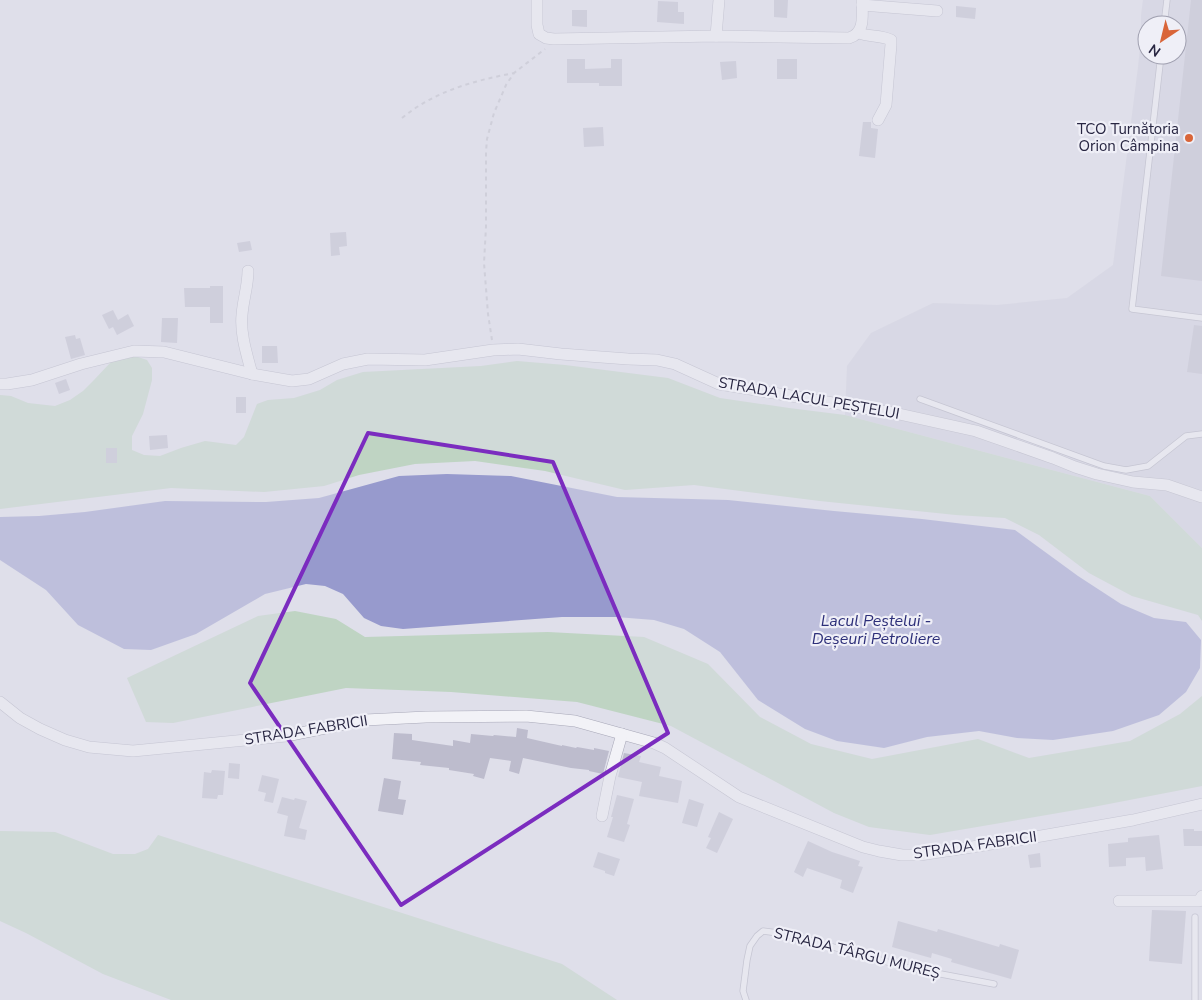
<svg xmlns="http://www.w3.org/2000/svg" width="1202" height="1000" font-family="'Nunito Sans',sans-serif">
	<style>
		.built { fill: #d1d1df; fill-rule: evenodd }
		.green { fill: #bfd4c3 }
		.water { fill: #979acd }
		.building { fill: #bdbccd }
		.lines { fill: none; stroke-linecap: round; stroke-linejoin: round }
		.service-casing { stroke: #a8a8b8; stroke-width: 7 }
		.minor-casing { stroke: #a8a8b8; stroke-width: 12 }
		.path { stroke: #bdbdc8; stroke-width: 2; stroke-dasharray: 4 4; stroke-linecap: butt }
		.service { stroke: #f2f2f7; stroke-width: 5.5 }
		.minor { stroke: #f2f2f7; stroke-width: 11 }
		.marked { fill: none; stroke: #7b2cbf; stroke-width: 4; stroke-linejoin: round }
		.poi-dot { fill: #d96539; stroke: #efeff7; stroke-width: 2 }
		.labels { text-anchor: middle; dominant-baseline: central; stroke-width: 4.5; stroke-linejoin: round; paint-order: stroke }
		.poi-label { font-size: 15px; fill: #282642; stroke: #efeff7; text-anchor: end }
		.street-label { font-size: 15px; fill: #282642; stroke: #efeff7 }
		.water-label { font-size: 16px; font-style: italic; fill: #2d2f79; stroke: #efeff7 }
	</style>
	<rect width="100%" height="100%" fill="#dfdfea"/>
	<path class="built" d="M1143,0H1202V548L1150,496L845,415L847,366L871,333L933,303L997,305L1067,298L1113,265L1138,67L1141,39V15ZM1147,25H1177V55H1147Z"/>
	<g class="green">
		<path d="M135,356L147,360L152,368V380L143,414L132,436V450L144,455L160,456L181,448L205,441L236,445L244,437L257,404L268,400L294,398L320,390L337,380L363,372L481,366L517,361L565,365L668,378L720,398L789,408L845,415L1150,496L1202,548V621L1198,615L1132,596L1089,573L1039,535L1005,518L956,515L820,501L694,485L625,490L545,471L475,461L415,464L359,475L324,486L264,492L171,488L0,509V395L11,396L28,403L55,406L70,400L83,391L94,380L111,362Z"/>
		<path d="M295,611L336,619L365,637L548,632L644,637L708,664L760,717L811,744L872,759L978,739L1029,758L1130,741L1180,714L1202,696V786L1093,807L930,835L869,827L834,813L671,726L577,702L451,692L346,688L173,723L146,722L127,678L258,616Z"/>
		<path d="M0,831L55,832L113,854H135L148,849L158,835L562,964L617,1000H171L103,974L26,933L0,921Z"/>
	</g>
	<path class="water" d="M447,474L511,476L617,497L728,500L834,511L922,519L1015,530L1078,576L1121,604L1154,618L1186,622L1201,640L1200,668L1186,692L1159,715L1113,731L1053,740L1017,738L979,731L927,737L884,748L837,741L805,729L758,700L720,652L684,629L654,620L616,617H562L403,629L381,626L364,618L343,594L325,586L306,584L265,594L196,634L151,650L124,649L78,625L46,590L0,560V517L39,516L85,512L165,501L266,502L319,498L399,476Z"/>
	<g class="building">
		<path d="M774,0H788L787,18L774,17Z"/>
		<path d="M1191,0H1202V281L1161,276Z"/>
		<path d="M658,1L678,2V12H684V24L657,22Z"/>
		<path d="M956,6L976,8L975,19L956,17Z"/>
		<path d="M572,10H587V27L572,26Z"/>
		<path d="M567,59H585V69L611,68V59H622V86H599V83H567Z"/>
		<rect x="777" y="59" width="20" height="20"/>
		<path d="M736,61L737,78L722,80L720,62Z"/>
		<path d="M863,122H871V128L878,129L875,158L859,156Z"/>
		<path d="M603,127L604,146L584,147L583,128Z"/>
		<path d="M346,232L347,246L339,247L340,255L331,256L330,233Z"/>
		<path d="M250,241L252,250L239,252L237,243Z"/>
		<path d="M210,286H223V323H210V307H185L184,288H210Z"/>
		<path d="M113,310L118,320L128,314L134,326L117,335L113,327L109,329L102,315Z"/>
		<path d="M162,318H178L177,343L161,342Z"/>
		<path d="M1194,325L1202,326V374L1187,372Z"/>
		<path d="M75,335L76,339L80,338L85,355L71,359L65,337Z"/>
		<path d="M262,346H277L278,363H262Z"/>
		<path d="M66,379L70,390L59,394L55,383Z"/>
		<rect x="236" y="397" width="10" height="16"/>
		<path d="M167,435L168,448L150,450L149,436Z"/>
		<rect x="106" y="448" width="11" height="15"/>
		<path d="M517,728L528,730L527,738L562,746V745L576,748L577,747L594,750V748L609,751L603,774L589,771V770L571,768L523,758L519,774L509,771L511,761L490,758L484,779L473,776L474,774L449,770V768L420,765L421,762L392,759L394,733L412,734V740L453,746V740L470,743L471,734L493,736L494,735L516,737Z"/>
		<path d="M624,753L641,756L639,762L661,767L659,776L682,781L678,803L639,796L642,782L618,777Z"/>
		<path d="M229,763L240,764L239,779L228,778Z"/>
		<path d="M212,770L225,771L223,795H218L217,799L202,798L204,772L211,773Z"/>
		<path d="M262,775L279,779L273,803L264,801L266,793L258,791Z"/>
		<path d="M384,778L401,781L398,799L406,800L403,815L378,811Z"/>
		<path d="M617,795L634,799L627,824L630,825L624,842L607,837L613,817H611Z"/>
		<path d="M282,797L294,800L295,798L307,801L299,828L307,830L305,840L284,836L288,816L277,813Z"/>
		<path d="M689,799L704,804L697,827L682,823Z"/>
		<path d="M719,812L733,819L717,853L706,848L711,838L708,837Z"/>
		<path d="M1183,829H1194V831H1202V846H1184Z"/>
		<path d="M1159,835L1163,869L1146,871L1145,857L1126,858V866L1109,867L1108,844L1128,842V838Z"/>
		<path d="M808,841L832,852L860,861L858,866L863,867L853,893L840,888L842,880L807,868L803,877L794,872Z"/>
		<path d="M598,852L620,859L614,876L605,873V871L593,867Z"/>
		<path d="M1040,853L1041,867L1030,868L1028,855Z"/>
		<path d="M1152,910L1186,911L1182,964L1149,961Z"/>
		<path d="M898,921L937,932L938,929L999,947L1000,944L1019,950L1011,979L951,962L952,959L932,953L931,958L892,947Z"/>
	</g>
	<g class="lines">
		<defs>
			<g id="service">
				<path d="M1164,25L1167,0"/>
				<path d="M1161,55L1132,309L1202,318"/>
				<path d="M920,399L1104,466L1126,470L1148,466L1186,436L1202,434"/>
				<path d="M746,1000L743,991L747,960L750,946L757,936L763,931L786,934L909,968L994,984"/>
				<path d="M1195,1000V917"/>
			</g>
			<g id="minor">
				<path d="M537,0V25L539,34L546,38L554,39L716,36L849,38C866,33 862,14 862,0"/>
				<path d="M862,5L937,11"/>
				<path d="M859,33C869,37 881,35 891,40V44L886,105L878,120"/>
				<path d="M716,36L719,0"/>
				<path d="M248,271C248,286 243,300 242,315C240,334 247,355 252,374"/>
				<path d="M0,384H7L32,380L81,364L134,351L164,352L252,374L292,381L309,379L343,364L368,359L425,360L493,350L518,349L561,354L628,359L657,360L675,364L719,384L899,414L976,431L1053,458L1075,467L1097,474L1133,482L1167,485L1202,497"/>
				<path d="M0,702L20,718L40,729L65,740L89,747L133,751L286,736L365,720L426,717L526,716L575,721L654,743L665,748L739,797L863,847L879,851L902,855H920L1024,839L1133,820L1202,804"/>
				<path d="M602,816L610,776L622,734"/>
				<path d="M1119,901H1199L1202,896"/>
			</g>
		</defs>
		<use href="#service" class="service-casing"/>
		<use href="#minor" class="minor-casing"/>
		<g class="path">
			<path d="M402,118C435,91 473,81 514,73"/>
			<path d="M492,340L488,314L484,263L486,227V152L487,139L494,113L506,85L514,73L545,49"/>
		</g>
		<use href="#service" class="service"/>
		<use href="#minor" class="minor"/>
	</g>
	<path d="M0 0H1202V1000H0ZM368,433L553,462L668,733L401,905L250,683Z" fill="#dfdfea" fill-opacity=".55" fill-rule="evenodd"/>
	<path class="marked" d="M368,433L553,462L668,733L401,905L250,683Z"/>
	<circle class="poi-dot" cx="1189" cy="138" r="5"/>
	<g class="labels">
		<g class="poi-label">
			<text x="1179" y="129">TCO Turnătoria<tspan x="1179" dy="17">Orion Câmpina</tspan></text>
		</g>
		<g class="street-label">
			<text transform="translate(809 398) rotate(10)">STRADA LACUL PEȘTELUI</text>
			<text transform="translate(306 730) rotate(-9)">STRADA FABRICII</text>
			<text transform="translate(975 845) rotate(-8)">STRADA FABRICII</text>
			<text transform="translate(857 953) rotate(14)">STRADA TÂRGU MUREȘ</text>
		</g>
		<g class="water-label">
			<text x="876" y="621">Lacul Peștelui -<tspan x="876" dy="18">Deșeuri Petroliere</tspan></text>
		</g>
	</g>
	<g transform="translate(1162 40) rotate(215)"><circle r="24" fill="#efeff7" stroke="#9f9faf"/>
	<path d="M0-4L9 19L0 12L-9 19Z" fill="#d96539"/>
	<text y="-8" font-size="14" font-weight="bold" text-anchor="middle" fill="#282642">N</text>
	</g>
</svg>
